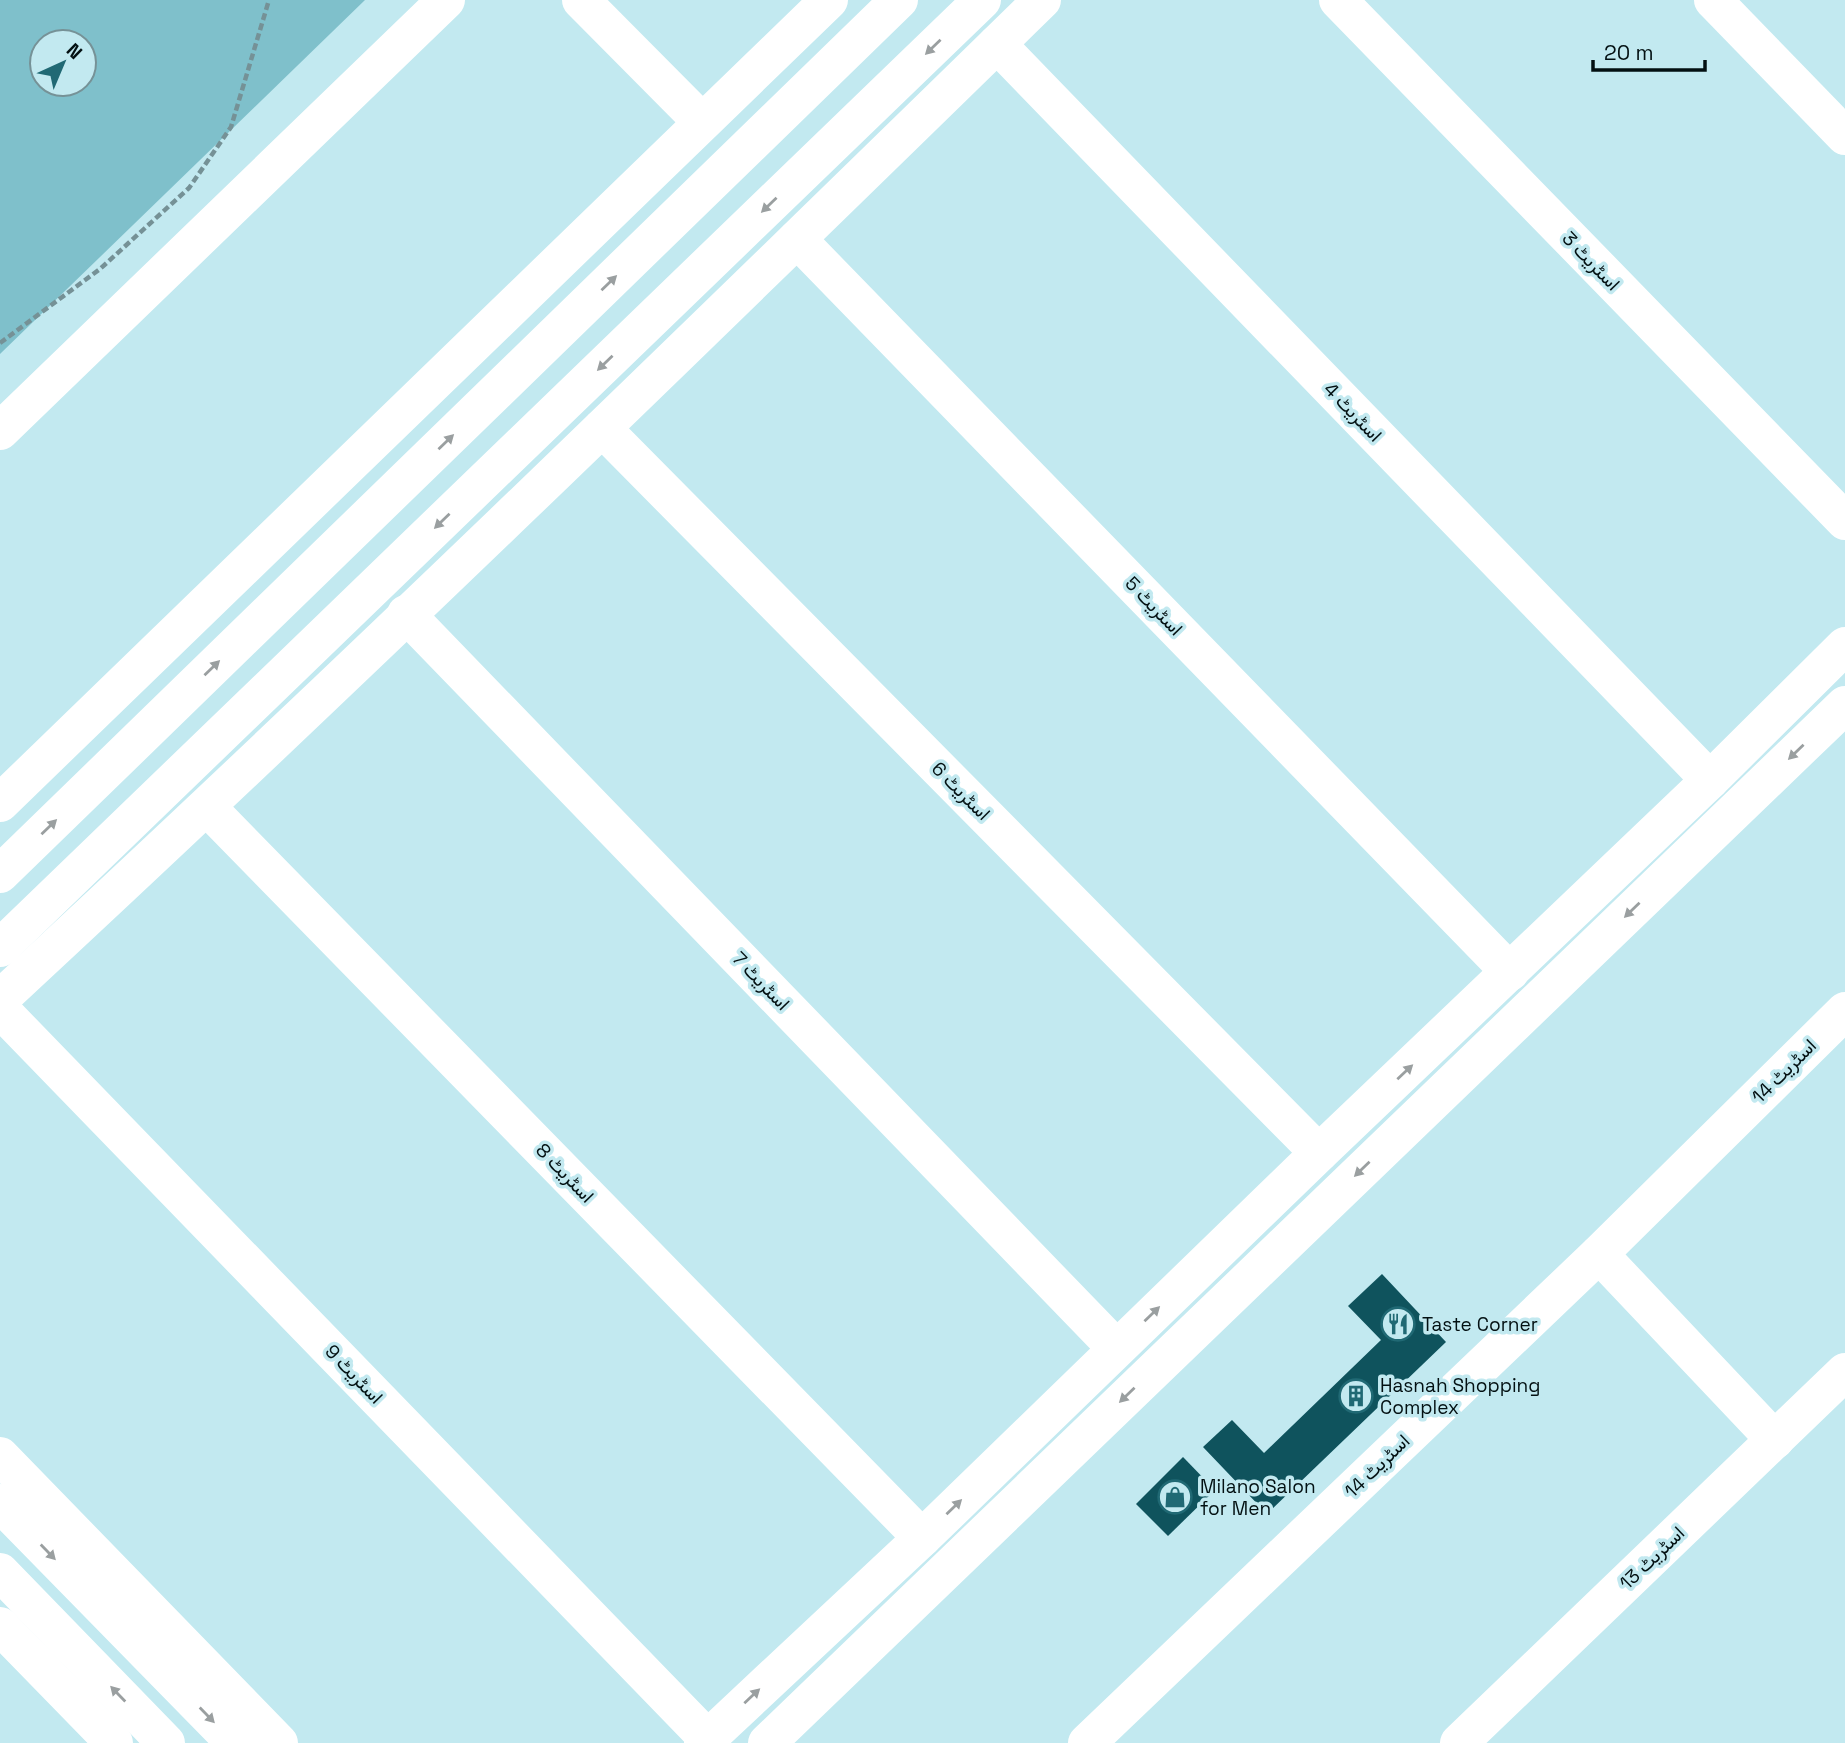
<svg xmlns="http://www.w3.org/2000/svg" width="1845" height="1743" font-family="'Space Grotesk',Vazirmatn,sans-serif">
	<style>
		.green { fill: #7fc0cb; fill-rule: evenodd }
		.building { fill: #0f535d }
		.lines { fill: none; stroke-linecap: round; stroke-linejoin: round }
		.path { stroke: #759196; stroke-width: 4.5; stroke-dasharray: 7 3.5; stroke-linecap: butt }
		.minor { stroke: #fff; stroke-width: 38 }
		.tertiary { stroke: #fff; stroke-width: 38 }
		.oneway { fill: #9a9fa0 }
		.labels { text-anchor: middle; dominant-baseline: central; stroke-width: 7; stroke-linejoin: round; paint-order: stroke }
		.street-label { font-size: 19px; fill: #031012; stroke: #c2e9f0 }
		.poi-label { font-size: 19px; fill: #031012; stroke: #c2e9f0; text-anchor: start }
	</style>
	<rect width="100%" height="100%" fill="#c2e9f0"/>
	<path class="green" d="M0,0H365L0,354ZM42,42H84V84H42Z"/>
	<g class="building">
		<path d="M1382,1274L1446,1342L1267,1514L1203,1447L1232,1420L1264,1453L1381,1340L1348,1306Z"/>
		<path d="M1183,1457L1215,1490L1168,1536L1136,1504Z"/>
	</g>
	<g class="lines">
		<path class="path" d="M0,343L100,269L189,188L231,127L269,0"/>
		<g class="minor">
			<path d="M581,0L702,122"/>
			<path d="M1338,0L1845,521"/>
			<path d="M1713,0L1845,136"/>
			<path d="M997,44L1710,780"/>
			<path d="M797,239L1510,972"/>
			<path d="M602,428L1319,1153"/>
			<path d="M0,431L446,0"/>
			<path d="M406,614L1116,1348"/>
			<path d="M0,803L829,0"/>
			<path d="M207,807L922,1538"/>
			<path d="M0,999C353,672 698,336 1042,0"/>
			<path d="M0,1009L707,1738"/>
			<path d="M1599,1254L1775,1440"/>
			<path d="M0,1456L279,1743"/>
			<path d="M0,1626L114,1743"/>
			<path d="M1087,1743L1599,1254L1845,1011"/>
			<path d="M1459,1743L1845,1372"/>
		</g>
		<g class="tertiary">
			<path d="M0,874L899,0"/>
			<path d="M0,948L982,0"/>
			<path d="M0,1503L235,1743"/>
			<path d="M0,1572L166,1743"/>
			<path d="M703,1743L922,1538L1319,1153L1710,780L1845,646"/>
			<path d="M767,1743L1845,705"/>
		</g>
	</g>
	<defs><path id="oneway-solid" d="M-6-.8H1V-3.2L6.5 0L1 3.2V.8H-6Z" transform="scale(1.75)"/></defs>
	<g class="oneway">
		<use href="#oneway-solid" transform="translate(933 47) rotate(136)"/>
		<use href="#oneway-solid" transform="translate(769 205) rotate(136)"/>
		<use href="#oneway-solid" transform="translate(609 283) rotate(-44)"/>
		<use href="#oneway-solid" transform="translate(605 363) rotate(136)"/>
		<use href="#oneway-solid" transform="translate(446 442) rotate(-44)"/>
		<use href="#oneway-solid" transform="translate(442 521) rotate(136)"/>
		<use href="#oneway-solid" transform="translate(212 668) rotate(-44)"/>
		<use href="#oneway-solid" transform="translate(1796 752) rotate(136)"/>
		<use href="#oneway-solid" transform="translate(49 827) rotate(-44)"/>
		<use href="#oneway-solid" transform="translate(1632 910) rotate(136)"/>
		<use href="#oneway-solid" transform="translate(1405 1072) rotate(-43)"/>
		<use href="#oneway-solid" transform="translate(1362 1169) rotate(136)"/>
		<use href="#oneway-solid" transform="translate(1152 1314) rotate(-44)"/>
		<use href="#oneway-solid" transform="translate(1127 1395) rotate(136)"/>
		<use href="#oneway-solid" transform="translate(954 1507) rotate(-44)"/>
		<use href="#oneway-solid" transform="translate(48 1552) rotate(46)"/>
		<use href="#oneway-solid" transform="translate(118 1694) rotate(-134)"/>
		<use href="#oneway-solid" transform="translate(752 1696) rotate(-43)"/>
		<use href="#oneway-solid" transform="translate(207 1715) rotate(46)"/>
	</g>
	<defs>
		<symbol id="restaurant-ring" viewBox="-11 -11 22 22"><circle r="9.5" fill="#c2e9f0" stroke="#206974" stroke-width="1.5"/><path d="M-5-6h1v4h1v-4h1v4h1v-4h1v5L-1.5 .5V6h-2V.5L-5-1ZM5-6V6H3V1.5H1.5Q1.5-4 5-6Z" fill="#206974"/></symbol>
		<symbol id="building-ring" viewBox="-11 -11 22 22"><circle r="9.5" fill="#c2e9f0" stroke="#206974" stroke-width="1.5"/><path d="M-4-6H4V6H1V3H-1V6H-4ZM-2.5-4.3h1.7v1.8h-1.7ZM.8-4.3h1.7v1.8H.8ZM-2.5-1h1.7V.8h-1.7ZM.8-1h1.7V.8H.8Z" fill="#206974"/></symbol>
		<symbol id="shop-ring" viewBox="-11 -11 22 22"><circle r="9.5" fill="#c2e9f0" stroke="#206974" stroke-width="1.5"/><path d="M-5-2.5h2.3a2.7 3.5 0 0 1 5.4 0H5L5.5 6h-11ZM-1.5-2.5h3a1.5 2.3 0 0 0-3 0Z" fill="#206974"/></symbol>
	</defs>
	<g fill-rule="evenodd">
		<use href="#restaurant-ring" x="1379" y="1305" width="38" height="38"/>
		<use href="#building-ring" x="1337" y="1377" width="38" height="38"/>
		<use href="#shop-ring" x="1156" y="1478" width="38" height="38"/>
	</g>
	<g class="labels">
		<g class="street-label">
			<text transform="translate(1591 261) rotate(46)">اسٹریٹ 3</text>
			<text transform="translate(1353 412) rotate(46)">اسٹریٹ 4</text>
			<text transform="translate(1154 606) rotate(46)">اسٹریٹ 5</text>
			<text transform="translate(961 791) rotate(45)">اسٹریٹ 6</text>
			<text transform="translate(761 981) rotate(46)">اسٹریٹ 7</text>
			<text transform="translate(1784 1071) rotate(-45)">اسٹریٹ 14</text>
			<text transform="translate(565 1173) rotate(46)">اسٹریٹ 8</text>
			<text transform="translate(354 1374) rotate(46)">اسٹریٹ 9</text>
			<text transform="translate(1377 1466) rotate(-44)">اسٹریٹ 14</text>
			<text transform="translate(1652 1558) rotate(-44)">اسٹریٹ 13</text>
		</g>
		<g class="poi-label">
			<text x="1422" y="1324">Taste Corner</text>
			<text x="1380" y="1385">Hasnah Shopping<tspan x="1380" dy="22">Complex</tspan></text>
			<text x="1200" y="1486">Milano Salon<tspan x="1200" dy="22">for Men</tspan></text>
		</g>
	</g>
	<g transform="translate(63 63) rotate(44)"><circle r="33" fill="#c2e9f0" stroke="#769297" stroke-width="2"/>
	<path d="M0-5L12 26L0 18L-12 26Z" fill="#206974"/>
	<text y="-10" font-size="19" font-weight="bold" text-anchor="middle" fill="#031012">N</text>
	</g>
	<path d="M1593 60v10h112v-10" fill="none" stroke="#031012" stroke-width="3.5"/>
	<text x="1604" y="60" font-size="21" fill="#031012" stroke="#c2e9f0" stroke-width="5" paint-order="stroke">20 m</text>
</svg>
